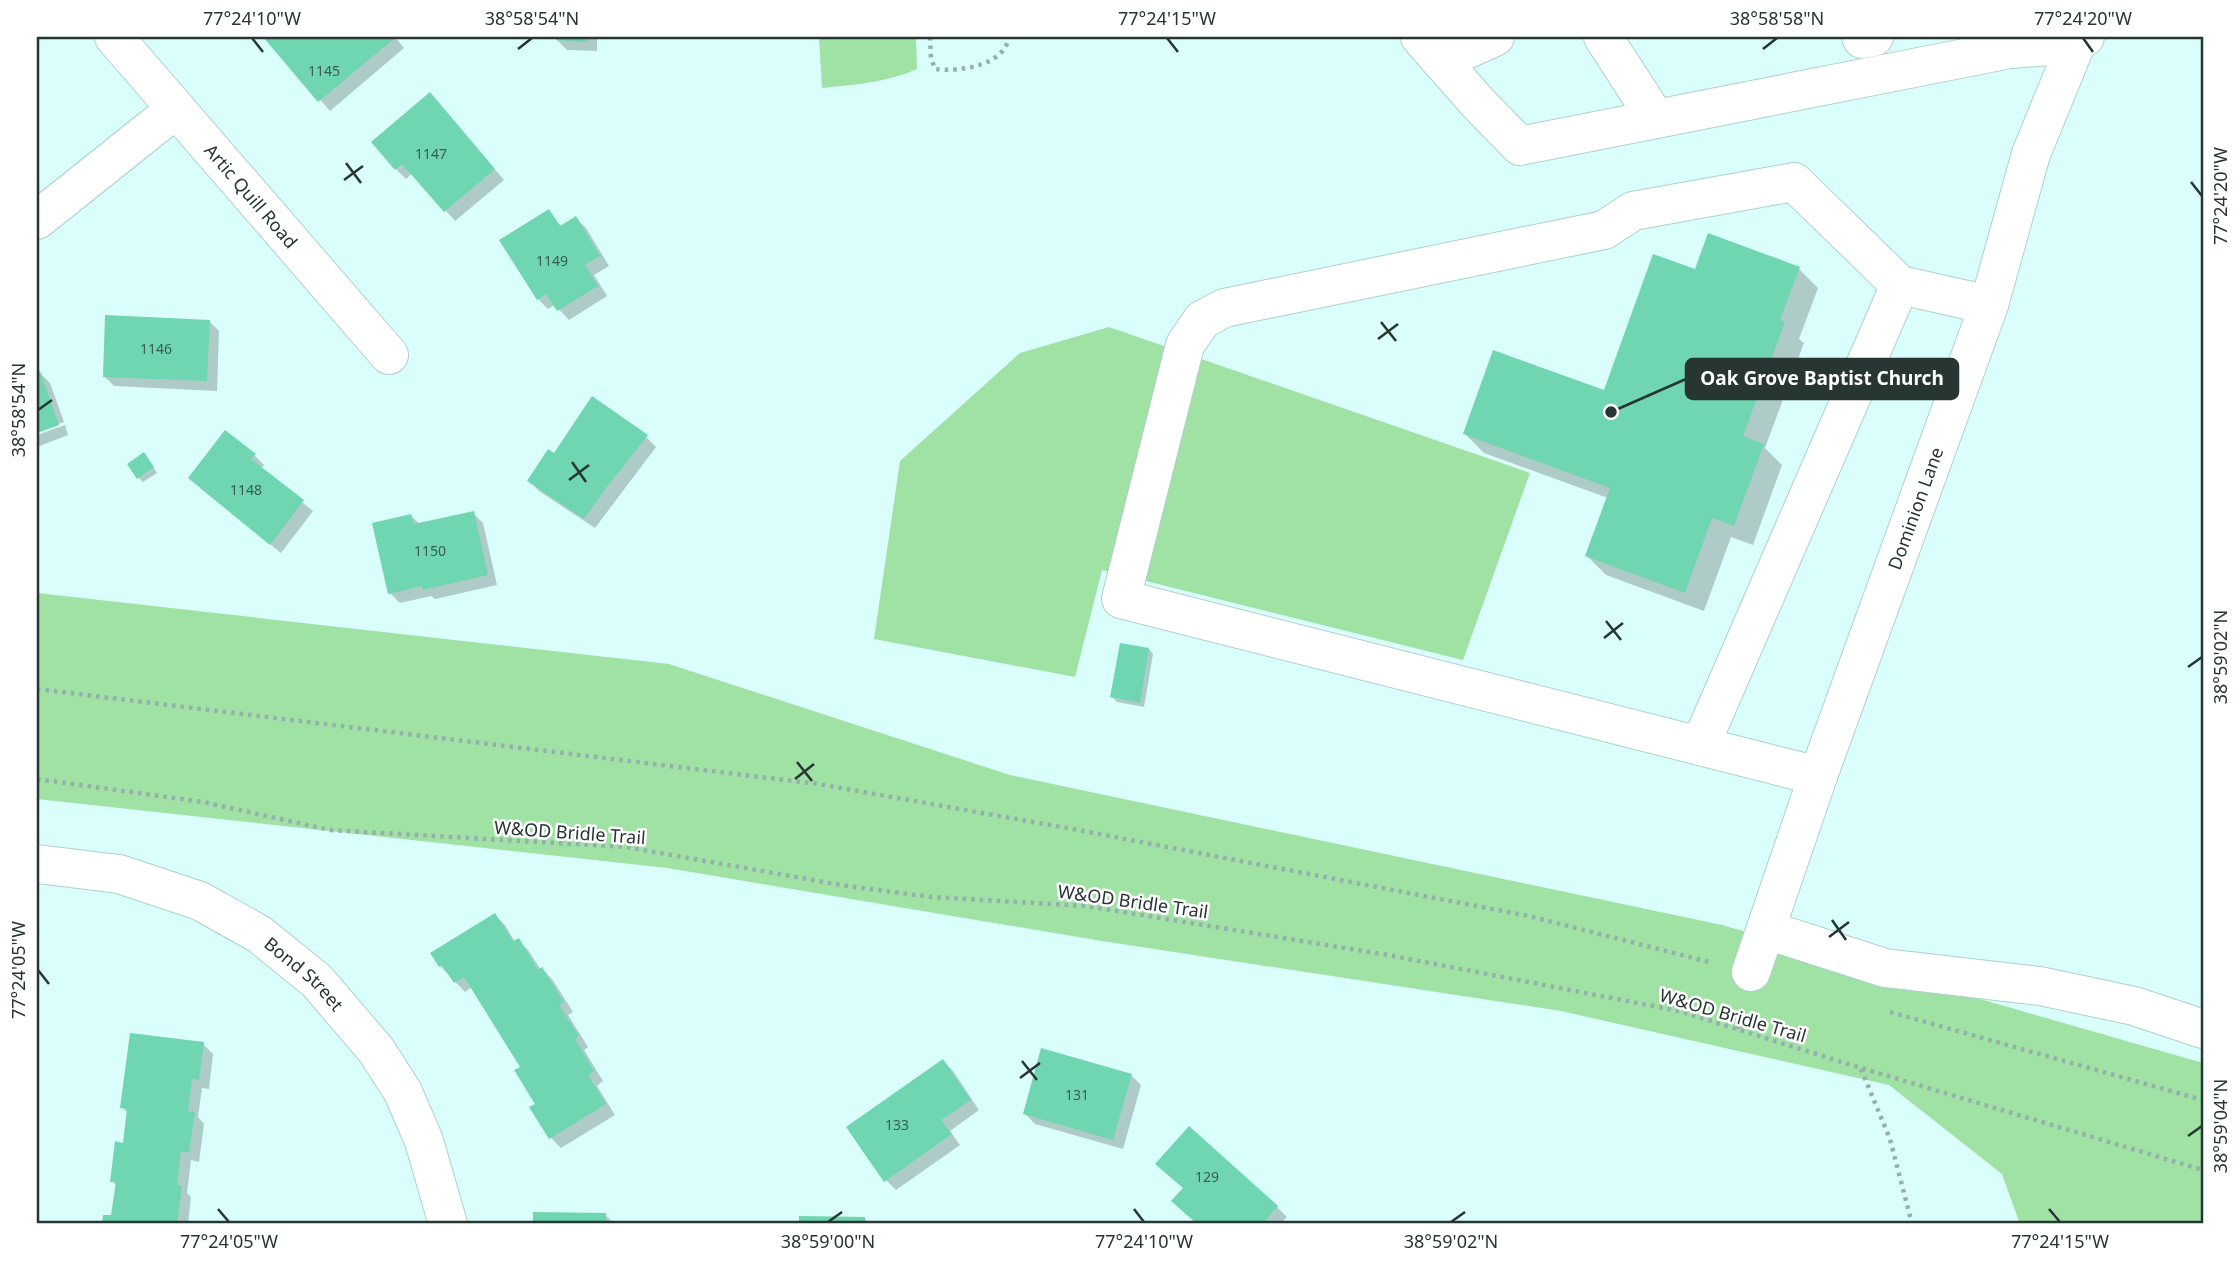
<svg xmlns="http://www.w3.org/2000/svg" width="2240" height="1261" font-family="'Noto Sans',sans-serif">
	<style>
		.green { fill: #a0e1a4 }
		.shadow { fill: #0003 }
		.building { fill: #6fd6b1 }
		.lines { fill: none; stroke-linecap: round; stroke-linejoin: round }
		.minor-casing { stroke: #aed1cd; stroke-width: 40 }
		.path { stroke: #94afac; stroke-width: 4.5; stroke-dasharray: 3.5 5; stroke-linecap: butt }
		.minor { stroke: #fff; stroke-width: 38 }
		.ticks { fill: none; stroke: #273533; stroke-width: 2.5 }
		.labels { text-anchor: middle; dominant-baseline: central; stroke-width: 5; stroke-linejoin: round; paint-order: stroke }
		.number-label { font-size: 14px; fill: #395d52 }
		.street-label { font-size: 18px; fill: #273533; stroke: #fff }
		.leader { fill: none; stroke: #273533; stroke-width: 2.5 }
		.callout-dot { fill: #273533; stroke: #fff; stroke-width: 2.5 }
		.callout { fill: #273533; stroke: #273533; stroke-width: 2.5 }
		.callout-label { font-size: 19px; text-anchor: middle; font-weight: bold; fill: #fff }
		.neatline { fill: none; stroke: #273533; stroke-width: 2.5 }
		.ticks-label { font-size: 18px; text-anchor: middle; fill: #273533 }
	</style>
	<rect width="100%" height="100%" fill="#dafefb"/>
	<g class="green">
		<path d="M819,37H916L917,69C889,82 853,85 822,88Z"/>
		<path d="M1109,327L1530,473L1463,660L1102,570L1075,677L874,639L900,461L1020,353Z"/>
		<path d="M37,593L669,664L1010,775L1722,925L2203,1063V1224H2020L2002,1174L1889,1085L1561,1011L1102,941L667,868L37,799Z"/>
	</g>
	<g class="shadow">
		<path d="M265,37H342L345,41L350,37H395L404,48L330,111Z"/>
		<path d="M557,37H597V51L567,50L557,40Z"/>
		<path d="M440,105L504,180L455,221L412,173L406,179L396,169Z"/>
		<path d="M548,211L562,227L576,218L586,228L609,266L594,275L607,296L569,320L555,305L548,309L538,299Z"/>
		<path d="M1799,269L1818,288L1799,339L1804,343L1765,448L1782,465L1753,545L1731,537L1704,611L1606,575L1587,556L1608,498L1484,453L1465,434L1605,392L1696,271Z"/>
		<path d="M209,321L219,331L217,391L114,386L104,376Z"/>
		<path d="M40,373L50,383L64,422L37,431V374Z"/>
		<path d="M65,425L68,435L37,447V435Z"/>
		<path d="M646,437L656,447L595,528L539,491L529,481L554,455Z"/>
		<path d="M254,455L264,465L261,469L313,511L281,553L200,488Z"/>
		<path d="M148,459L157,473L143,482L139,478Z"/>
		<path d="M473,513L483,523L497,585L435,599L431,596L400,603L390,593L411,516L420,524Z"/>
		<path d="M1149,649L1153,654L1144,707L1117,702L1112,697Z"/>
		<path d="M495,915L505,925L515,942L518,940L528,950L541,970L542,969L552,979L573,1012L568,1015L588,1047L584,1050L603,1081L597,1086L615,1115L561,1148L551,1138L532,1108L537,1104L522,1068L472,987L465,992L440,966Z"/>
		<path d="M203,1044L213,1054L209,1089L202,1088L198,1117L204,1124L199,1162L191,1160L187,1193L191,1197L188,1224H104L105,1217H113L117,1186L112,1181L124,1145L128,1113L122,1107Z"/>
		<path d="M943,1061L953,1071L979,1110L950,1131L960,1145L896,1190L886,1180Z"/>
		<path d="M1131,1075L1141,1085L1123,1149L1035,1124L1025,1114Z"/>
		<path d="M1277,1207L1287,1217L1280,1224H1198L1183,1211Z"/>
		<path d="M534,1214L605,1215L615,1224H534Z"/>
		<path d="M801,1218H864L870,1224H772V1222L801,1224Z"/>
	</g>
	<g class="building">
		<path d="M263,37H342L344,39L347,37H396L318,102Z"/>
		<path d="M556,37H587V42L556,40Z"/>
		<path d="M430,92L495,169L444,212L402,164L395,170L371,142Z"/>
		<path d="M549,209L560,226L576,216L600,256L585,265L598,286L557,311L546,294L537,300L499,240Z"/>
		<path d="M1708,233L1800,267L1780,320L1785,322L1743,436L1764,444L1734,526L1712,518L1685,593L1585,556L1610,488L1463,434L1493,350L1604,390L1653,254L1695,269Z"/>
		<path d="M105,315L210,320L207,381L103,377Z"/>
		<path d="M40,371L59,425L37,433V373Z"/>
		<path d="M592,396L648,435L606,488L584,519L527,481L548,449L554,453Z"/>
		<path d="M225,430L256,454L251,459L304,500L270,545L188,478Z"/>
		<path d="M144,452L154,467L137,479L127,464Z"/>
		<path d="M474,511L488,575L423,590L422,586L388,594L372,523L411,514L414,524Z"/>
		<path d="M1120,643L1149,648L1140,703L1110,697Z"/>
		<path d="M495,913L513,941L519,938L538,970L542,967L564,1002L559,1005L579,1036L575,1039L594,1071L588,1075L606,1104L549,1139L529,1107L535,1104L514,1070L520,1067L464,977L454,983L442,965L439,967L430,953Z"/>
		<path d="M130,1033L204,1042L199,1080L192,1079L188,1111L195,1112L189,1153L181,1151L177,1185L182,1186L177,1224H102L103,1215H111L116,1182H110L115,1141L123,1143L127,1109L120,1108Z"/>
		<path d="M1041,1048L1132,1074L1113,1140L1023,1114Z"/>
		<path d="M943,1059L971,1100L941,1120L952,1134L884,1182L846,1127Z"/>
		<path d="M1189,1126L1278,1206L1262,1224H1197L1171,1201L1183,1188L1155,1164Z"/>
		<path d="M533,1212L606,1213V1224H533Z"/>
		<path d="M799,1216L865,1217V1224H799Z"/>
	</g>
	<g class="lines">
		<defs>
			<g id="minor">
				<path id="s1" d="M114,37L389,355"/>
				<path d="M1420,37L1478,103L1520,146L2010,49"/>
				<path d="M1603,37L1656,119"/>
				<path d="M1861,37L1862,39L1874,37"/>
				<path d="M2008,37L2010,49L2076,44"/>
				<path d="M1441,61L1495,37"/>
				<path d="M37,220L176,109"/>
				<path d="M1700,746L1900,285"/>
				<path d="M1818,776L1121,599L1185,345L1202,320L1224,308L1604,230L1633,211L1794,182L1900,285L1989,305"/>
				<path id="s2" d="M37,864L119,874L200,901L259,934L317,981L376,1050L403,1092L424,1141L448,1224"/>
				<path d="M1767,930L1885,968L2040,986L2134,1006L2203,1029"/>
				<path id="s3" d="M1751,972L1818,776L1989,305L2031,154L2076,44L2085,37"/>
			</g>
		</defs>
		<use href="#minor" class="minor-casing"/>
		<g class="path">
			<path d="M930,37L931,58L935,69C960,72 1004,66 1009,37"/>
			<path d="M37,689L818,784L1073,829L1529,916L1713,963"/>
			<path d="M37,779L203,802L330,830L626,847L847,886L931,897L1086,906L1388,955L1679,1011L1861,1068L2203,1170"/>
			<path d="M1890,1012L2203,1100"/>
			<path d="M1738,1029L1743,1009"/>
			<path d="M1861,1069L1890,1139L1912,1224"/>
		</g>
		<use href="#minor" class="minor"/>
	</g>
	<path class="ticks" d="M252,38L263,52M1167,38L1178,52M2083,38L2093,52M518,49L532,38M1763,49L1777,38M346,163L361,183M344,180L363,166M2191,182L2202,196M1381,322L1396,341M1378,339L1398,324M38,410L52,400M572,462L586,482M569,480L589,465M1606,621L1621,640M1604,638L1623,623M2188,667L2202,657M797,762L812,781M795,779L814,764M1832,920L1846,940M1829,937L1849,922M38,970L49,984M1022,1061L1037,1080M1020,1078L1040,1063M2188,1136L2202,1126M218,1209L229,1222M1134,1209L1144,1222M2049,1209L2060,1222M828,1222L842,1212M1451,1222L1465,1212"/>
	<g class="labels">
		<g class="number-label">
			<text x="324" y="70">1145</text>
			<text x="431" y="153">1147</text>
			<text x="552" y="260">1149</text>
			<text x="156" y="348">1146</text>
			<text x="246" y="489">1148</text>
			<text x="430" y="550">1150</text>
			<text x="1077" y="1094">131</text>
			<text x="897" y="1124">133</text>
			<text x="1207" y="1176">129</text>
		</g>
		<g class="street-label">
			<text stroke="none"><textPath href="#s1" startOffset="210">Artic Quill Road</textPath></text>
			<text stroke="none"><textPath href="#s3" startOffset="492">Dominion Lane</textPath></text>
			<text transform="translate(570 832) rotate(4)">W&amp;OD Bridle Trail</text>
			<text transform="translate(1133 901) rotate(8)">W&amp;OD Bridle Trail</text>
			<text stroke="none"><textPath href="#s2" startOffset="296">Bond Street</textPath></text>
			<text transform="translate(1733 1015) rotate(16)">W&amp;OD Bridle Trail</text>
		</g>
	</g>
	<path class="leader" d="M1611 412L1686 379"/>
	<circle class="callout-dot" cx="1611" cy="412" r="7"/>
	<rect class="callout" x="1686" y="359" width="272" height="40" rx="7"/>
	<g class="callout-label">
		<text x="1822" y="385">Oak Grove Baptist Church</text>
	</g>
	<rect width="2240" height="1261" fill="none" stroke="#ffffff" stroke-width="77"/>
	<rect x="38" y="38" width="2164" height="1184" class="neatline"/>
	<g class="ticks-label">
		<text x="252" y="25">77°24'10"W</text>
		<text x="532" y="25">38°58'54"N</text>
		<text x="1167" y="25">77°24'15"W</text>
		<text x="1777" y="25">38°58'58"N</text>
		<text x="2083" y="25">77°24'20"W</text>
		<text transform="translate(2221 196) rotate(-90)" y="6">77°24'20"W</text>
		<text transform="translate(19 410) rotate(-90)" y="6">38°58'54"N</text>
		<text transform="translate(2221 657) rotate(-90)" y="6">38°59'02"N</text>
		<text transform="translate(19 970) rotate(-90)" y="6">77°24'05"W</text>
		<text transform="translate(2221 1126) rotate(-90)" y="6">38°59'04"N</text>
		<text x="229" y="1248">77°24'05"W</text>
		<text x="828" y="1248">38°59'00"N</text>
		<text x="1144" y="1248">77°24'10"W</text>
		<text x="1451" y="1248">38°59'02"N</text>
		<text x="2060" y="1248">77°24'15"W</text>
	</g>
</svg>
